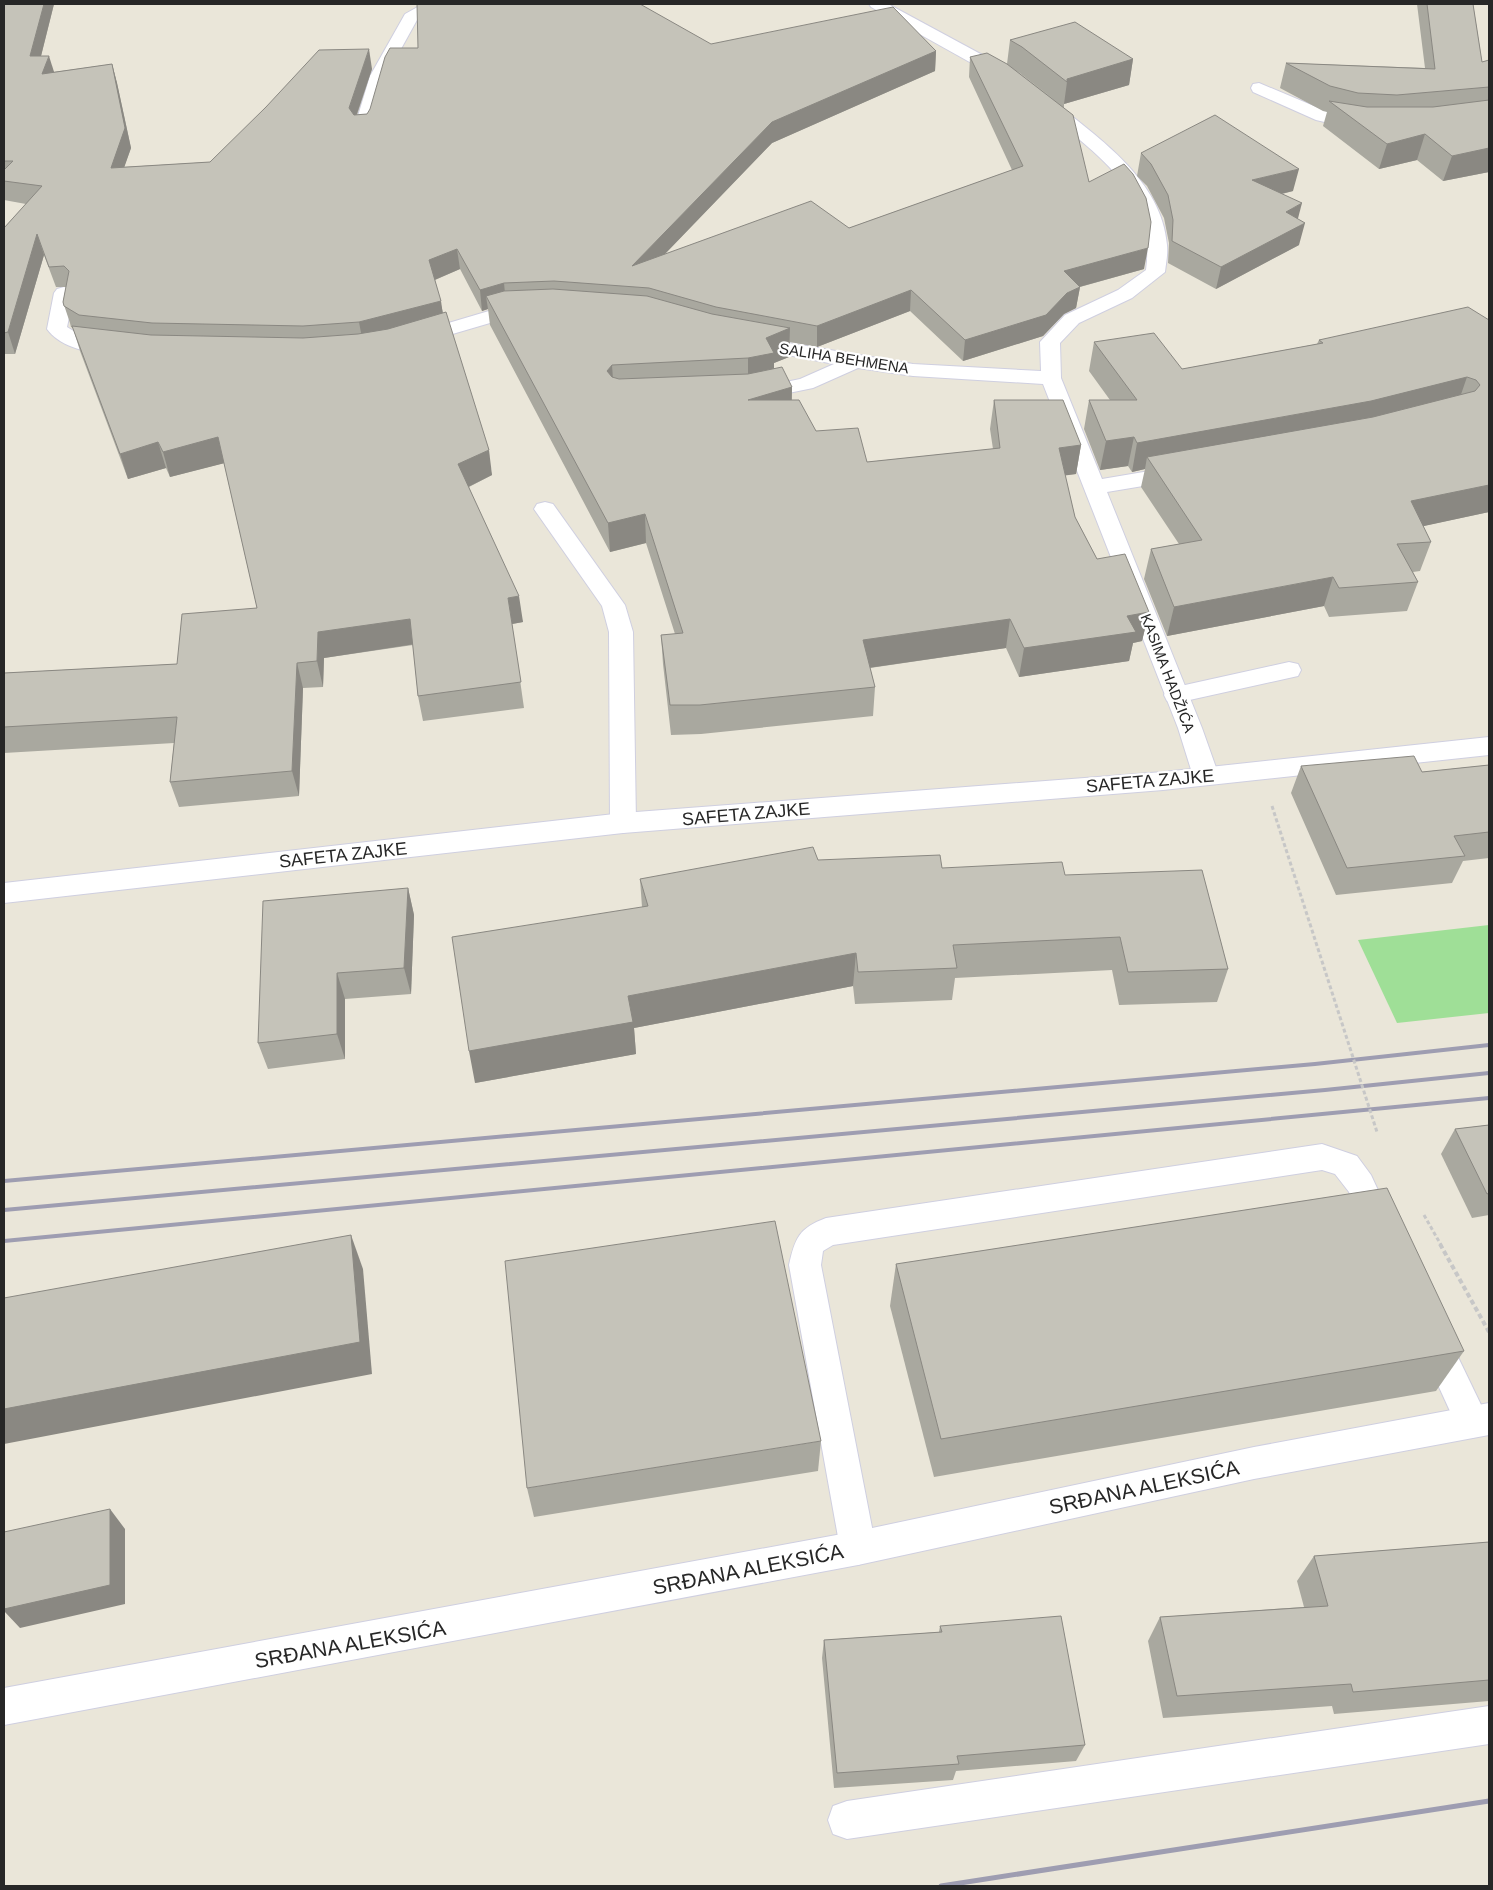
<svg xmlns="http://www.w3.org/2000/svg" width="1493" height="1890" font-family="Helvetica,sans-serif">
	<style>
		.green { fill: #9fdf97 }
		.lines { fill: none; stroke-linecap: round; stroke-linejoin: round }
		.lane-casing { stroke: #cfcfe0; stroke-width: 2 }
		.street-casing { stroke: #cfcfe0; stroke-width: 2 }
		.secondary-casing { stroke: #cfcfe0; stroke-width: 2 }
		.path-far1 { stroke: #c7c7c7; stroke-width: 3; stroke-dasharray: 4 2.5; stroke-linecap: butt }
		.path { stroke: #c7c7c7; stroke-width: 4; stroke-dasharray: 5 3; stroke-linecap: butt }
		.lane { fill: #fff; fill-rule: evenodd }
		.street { fill: #fff; fill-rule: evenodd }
		.secondary { fill: #fff; fill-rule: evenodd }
		.rail-far1 { stroke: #9e9db1; stroke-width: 4 }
		.rail { stroke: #9e9db1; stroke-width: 5 }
		.path-bridge { stroke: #c7c7c7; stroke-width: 3; stroke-dasharray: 4 2.5; stroke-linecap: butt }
		.wall { fill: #a9a89f; fill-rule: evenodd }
		.shaded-wall { fill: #8a8882 }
		.building { fill: #c5c3b9; stroke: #8a8882 }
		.labels { text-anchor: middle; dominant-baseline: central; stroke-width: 4.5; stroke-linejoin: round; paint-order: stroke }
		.far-street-label { font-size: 15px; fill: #272727; stroke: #fff }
		.street-label { font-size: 18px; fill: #272727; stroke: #fff }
		.near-street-label { font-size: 21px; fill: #272727; stroke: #fff }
	</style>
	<rect width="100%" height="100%" fill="#eae6d9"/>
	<path class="green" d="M1489,925V1013L1397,1023L1358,940Z"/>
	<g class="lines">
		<defs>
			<g id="lane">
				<path d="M1289,662L1298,664L1301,670L1298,676L1176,703L1167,701L1164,695L1167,689L1176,687Z"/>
				<path d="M1322,1144L1357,1156L1371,1175L1394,1225L1390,1235L1379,1239L1368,1235L1349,1192L1335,1174L1322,1170L833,1245L823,1251L821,1265L876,1548L870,1560L858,1565L846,1560L840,1548L789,1265C795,1238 799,1228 826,1218Z"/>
				<path d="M1433,1324L1444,1328L1484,1411L1489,1422L1484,1433L1472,1438L1460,1433L1417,1339L1422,1328Z"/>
			</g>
			<g id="street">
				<path d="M423,4H447L445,7L431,11L417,20L386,76L372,129L369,133H357L354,129L370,76L405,14Z"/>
				<path d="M869,4H888L1012,71L1014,75L1012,79H1000L871,7Z"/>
				<path d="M1259,83L1328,112L1369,122L1372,126L1369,130L1363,131L1316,120L1253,92L1251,88L1253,84Z"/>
				<path d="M1048,101L1054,102C1100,139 1162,181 1167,245C1168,254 1166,263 1165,272L1132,298L1079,323L1060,343L1061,378L1102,479L1179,466L1187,468L1190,473L1187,478L1179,480L1107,492L1202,728L1219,776L1215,782L1206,785L1197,782L1193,776L1178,728L1043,384L913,376L858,368L813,388L755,400L748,398L745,394L748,390L800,379L834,364L746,347L743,343L746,339L753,337L913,364L1041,371L1040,342L1065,315L1118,290L1146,270C1157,193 1095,152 1042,110L1039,106L1042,102Z"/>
				<path d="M64,287L71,289L74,293L67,327L85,338L121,343L124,347L121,351C99,357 61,349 47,329L54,293L57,289Z"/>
				<path d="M526,305L533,307L536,311L533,315L507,318L415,345L408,343L405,339L408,335L499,308Z"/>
				<path d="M545,502L553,504L625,605L633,632L636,823L632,830L623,833L614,830L610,823L609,632L602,606L534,509L537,504Z"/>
				<path d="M1489,1403V1435L1254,1479L858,1565L4,1725V1688L858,1531L1254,1447Z"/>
				<path d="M1489,1706V1744L847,1839L833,1834L828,1820L833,1806L847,1801Z"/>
			</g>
			<path id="secondary" d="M1489,737V755L1163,790L623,833L4,903V883L623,813L1163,772Z"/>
		</defs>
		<use href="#lane" class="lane-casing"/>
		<use href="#street" class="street-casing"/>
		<use href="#secondary" class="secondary-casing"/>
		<path class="path-far1" d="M1424,1215L1441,1245"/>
		<path class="path" d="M1440,1244L1489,1332"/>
		<use href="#lane" class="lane"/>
		<use href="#street" class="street"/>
		<use href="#secondary" class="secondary"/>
		<g class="rail-far1">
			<path d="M4,1181L1315,1064L1489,1045"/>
			<path d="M4,1210L1325,1090L1489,1073"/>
			<path d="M4,1241L1489,1098"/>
		</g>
		<path class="rail" d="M941,1886L1489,1801"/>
		<path class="path-bridge" d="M1272,806L1377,1132"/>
	</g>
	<g class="wall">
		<path d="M4,4H54L41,56L54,72L112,64L117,83L131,148L124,167L210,162L372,69L357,115L367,114L711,44L936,51L935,71L772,143L665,254L849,228L1012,170L969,77L970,57L1007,64L1010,40L1133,59L1129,85L1064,104V108L1089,182L1144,269L1080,287L1076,308L1064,314L1043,336L963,361L910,311L817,347L790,342L789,357L774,363V369L792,387V400L816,431L867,462L993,449L990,429L994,400L1081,445L1076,474L1065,475L1075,517L1097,559L1149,612L1142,641L1133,643L1129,661L1019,677L1006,648L870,668L875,687L873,716L701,734L671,735L663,664L661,635L675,634L646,543L610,552L490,325L488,309L482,311L460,269L435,280L443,313L492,475L469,487L523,622L512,624L524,708L423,721L418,696L413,645L324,658L323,687L303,688L299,796L179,807L170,782L174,743L4,753V673L177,664L257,608L224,463L170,477L166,468L128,479L80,351L73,328L71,327L70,323L63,302L66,287H56L44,255L15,354H4V228L26,204L4,200ZM1017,71L1019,73L1061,105Z"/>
		<path d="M1417,4H1473L1482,62L1489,60V172L1443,181L1417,160L1379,169L1323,126L1327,112L1323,111L1280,88L1286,63L1425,68Z"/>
		<path d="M1141,153L1293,191L1282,194L1298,219L1299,245L1216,289L1168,263L1169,243L1164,218L1147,186L1137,176Z"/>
		<path d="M1489,320V512L1423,526L1431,542L1420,571L1413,572L1418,582L1407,611L1329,617L1324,606L1167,636L1144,579L1151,549L1179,544L1141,487L1145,469L1132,472L1128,466L1100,470L1084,429L1089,400H1110L1089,371L1094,342L1182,369L1317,344L1319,340Z"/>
		<path d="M1489,765V858L1463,861L1452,883L1336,895L1291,793L1301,766L1422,772Z"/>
		<path d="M818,860L942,868L1065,875L1228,969L1217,1002L1119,1005L1112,970L955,978L952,1000L855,1004L853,986L634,1028L636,1054L475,1083L642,907L640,879Z"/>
		<path d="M408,888L414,915L411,994L345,999V1059L268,1069L258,1043Z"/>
		<path d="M1489,1125V1215L1472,1218L1441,1154L1455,1129Z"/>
		<path d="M896,1264L1464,1351L1436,1391L934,1477L890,1306Z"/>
		<path d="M821,1441L818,1471L534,1517L527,1488Z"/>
		<path d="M1489,1542V1701L1334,1714L1332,1706L1163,1718L1148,1641L1160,1617L1304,1607L1297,1581L1314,1556Z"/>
		<path d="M940,1626L1085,1745L1076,1761L956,1771L953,1780L834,1788L822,1658L824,1640L939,1632Z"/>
	</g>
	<g class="shaded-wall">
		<path d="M44,4H54L36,76L30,56Z"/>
		<path d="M369,49L372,69L352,128L349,108Z"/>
		<path d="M936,51L935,71L772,143L633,287L632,266L772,122Z"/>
		<path d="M49,56L55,75L42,74Z"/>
		<path d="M1133,59L1129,85L1064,104L1067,82V79Z"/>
		<path d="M112,64L117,83L131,148L117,188L111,168Z"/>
		<path d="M1425,134L1417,160L1379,169L1387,144Z"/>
		<path d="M1489,148V172L1443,181L1452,156Z"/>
		<path d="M1299,169L1293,191L1247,202L1252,180Z"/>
		<path d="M1302,203L1296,226L1286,212Z"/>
		<path d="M1305,223L1299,245L1216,289L1221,267Z"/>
		<path d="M37,234L44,255L15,354L8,332Z"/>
		<path d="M1148,248L1144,269L1061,292L1064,271Z"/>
		<path d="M457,249L460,269L432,281L429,260Z"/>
		<path d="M504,283L506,304L486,296L488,309L482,311L480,290Z"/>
		<path d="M1080,287L1076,308L1064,314L1043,336L963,361L965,340Z"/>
		<path d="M911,290L910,311L817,347V326Z"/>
		<path d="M441,301L444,322L363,343L359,322Z"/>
		<path d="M790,328L789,357L774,363V382L748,387V358L766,338Z"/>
		<path d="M612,365L614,394L607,371Z"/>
		<path d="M1467,377L1457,406L1147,457L1145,469L1132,472L1137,443Z"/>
		<path d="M792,387L791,416L748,400Z"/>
		<path d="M218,437L225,463L170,477L163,452Z"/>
		<path d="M1134,437L1128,466L1100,470L1106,441Z"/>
		<path d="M158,442L166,468L128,479L120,454Z"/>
		<path d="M1081,445L1076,474L1054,477L1059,448Z"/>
		<path d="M489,450L492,475L462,490L458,464Z"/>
		<path d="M1489,485V512L1401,531L1411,501Z"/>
		<path d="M645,514L646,543L610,552L608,523Z"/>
		<path d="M1333,577L1324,606L1167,636L1174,607Z"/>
		<path d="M519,596L523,622L512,624L508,598Z"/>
		<path d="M1149,612L1142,641L1133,643L1129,661L1019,677L1024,648L1127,616Z"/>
		<path d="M410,619L415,644L324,658L323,687L317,661L318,632Z"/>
		<path d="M1010,619L1006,648L861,669L863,640Z"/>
		<path d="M297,663L303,688L299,796L292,771Z"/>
		<path d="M408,888L414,915L411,994L404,968Z"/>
		<path d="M856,953L853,986L634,1028L636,1054L475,1083L469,1051L628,996Z"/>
		<path d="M337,973L345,999V1059L337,1034Z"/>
		<path d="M351,1235L363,1269L372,1374L4,1444V1409Z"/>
		<path d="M110,1509L125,1529V1604L20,1628L4,1611V1609Z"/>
	</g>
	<g class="building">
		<path d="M4,4H44L30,56H49L42,74L112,64L125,128L111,168L210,162L266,107L319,50L369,49L349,108L354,115L367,114L370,109L385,57L390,48H418L417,4H640L711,44L893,7L936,51L772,122L632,266L811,201L849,228L1023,166L970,57L987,53L1007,64L1073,115L1089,182L1124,164L1133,174L1146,198L1151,222L1148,248L1064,271L1080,287L1067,293L1046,315L965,340L911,290L817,326L716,307L649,288L554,281L504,283L480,290L457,249L429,260L441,301L359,322L303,326L152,323L79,315L64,306L63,302L69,271L64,266L49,267L37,234L8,332L4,333V228L42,186L4,181V170L13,161H4Z"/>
		<path d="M1427,4H1473L1482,62L1489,60V87L1397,95L1358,93L1330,86L1286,63L1435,69Z"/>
		<path d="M1075,22L1133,59L1067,79V82L1022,47L1010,40Z"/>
		<path d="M1489,100V148L1452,156L1425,134L1387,144L1329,101L1367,107H1433Z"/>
		<path d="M1215,115L1299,169L1252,180L1302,203L1286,212L1305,223L1221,267L1172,241L1173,220L1168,195L1151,164L1141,153Z"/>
		<path d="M553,289L647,296L712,314L790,328L766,338L774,353L748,358L612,365L607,371L612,377L619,379L748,374L782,367L792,387L748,400H799L816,431L858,428L867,462L1000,448L994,400H1063L1081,445L1059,448L1075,517L1097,559L1125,554L1149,612L1127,616L1136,632L1024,648L1010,619L863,640L875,687L700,705H670L661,635L683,633L645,514L608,523L486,296L504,291Z"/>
		<path d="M1468,307L1489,320V485L1411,501L1431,542L1397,544L1418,582L1339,588L1333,577L1174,607L1151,549L1202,540L1147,457L1373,417L1475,391L1480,385L1476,380L1467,377L1371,401L1137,443L1134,437L1106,441L1089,400H1137L1094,342L1154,333L1182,369L1323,343L1319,340Z"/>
		<path d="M446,312L489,450L458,464L519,596L508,598L521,682L418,696L410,619L318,632L317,661L297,663L292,771L170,782L177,717L4,727V673L177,664L182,614L257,608L218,437L163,452L158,442L120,454L72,326L151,335L303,338L358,334L388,329Z"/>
		<path d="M1414,756L1422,772L1489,765V832L1454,836L1465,856L1347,868L1301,766Z"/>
		<path d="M813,847L818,860L940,855L942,868L1062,862L1065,875L1202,870L1228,969L1128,972L1120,937L953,945L957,968L858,972L856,953L628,996L633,1022L469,1051L452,937L648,906L640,879Z"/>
		<path d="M408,888L404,968L337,973V1034L258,1043L263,901Z"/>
		<path d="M1489,1125V1193L1487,1194L1455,1129Z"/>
		<path d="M1387,1188L1464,1351L941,1439L896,1264Z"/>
		<path d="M775,1221L821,1441L527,1488L505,1261Z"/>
		<path d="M351,1235L360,1342L4,1409V1298Z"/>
		<path d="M110,1509V1585L4,1609V1532Z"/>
		<path d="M1489,1542V1680L1353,1692L1351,1684L1177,1696L1160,1617L1328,1606L1314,1556Z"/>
		<path d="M1061,1616L1085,1745L957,1756L959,1764L837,1773L824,1640L942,1632L940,1626Z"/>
	</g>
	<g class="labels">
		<g class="far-street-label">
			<text transform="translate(844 358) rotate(9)">SALIHA BEHMENA</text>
			<text transform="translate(1168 673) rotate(69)">KASIMA HADŽIĆA</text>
		</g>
		<g class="street-label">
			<text transform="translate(1150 781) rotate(-5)">SAFETA ZAJKE</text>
			<text transform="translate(746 814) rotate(-5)">SAFETA ZAJKE</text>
			<text transform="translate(343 855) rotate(-6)">SAFETA ZAJKE</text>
		</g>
		<g class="near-street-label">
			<text transform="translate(1144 1487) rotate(-12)">SRĐANA ALEKSIĆA</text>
			<text transform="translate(748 1569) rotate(-11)">SRĐANA ALEKSIĆA</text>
			<text transform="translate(350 1644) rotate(-10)">SRĐANA ALEKSIĆA</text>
		</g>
	</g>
	<rect width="1493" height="1890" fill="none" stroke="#272727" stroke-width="10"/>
</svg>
